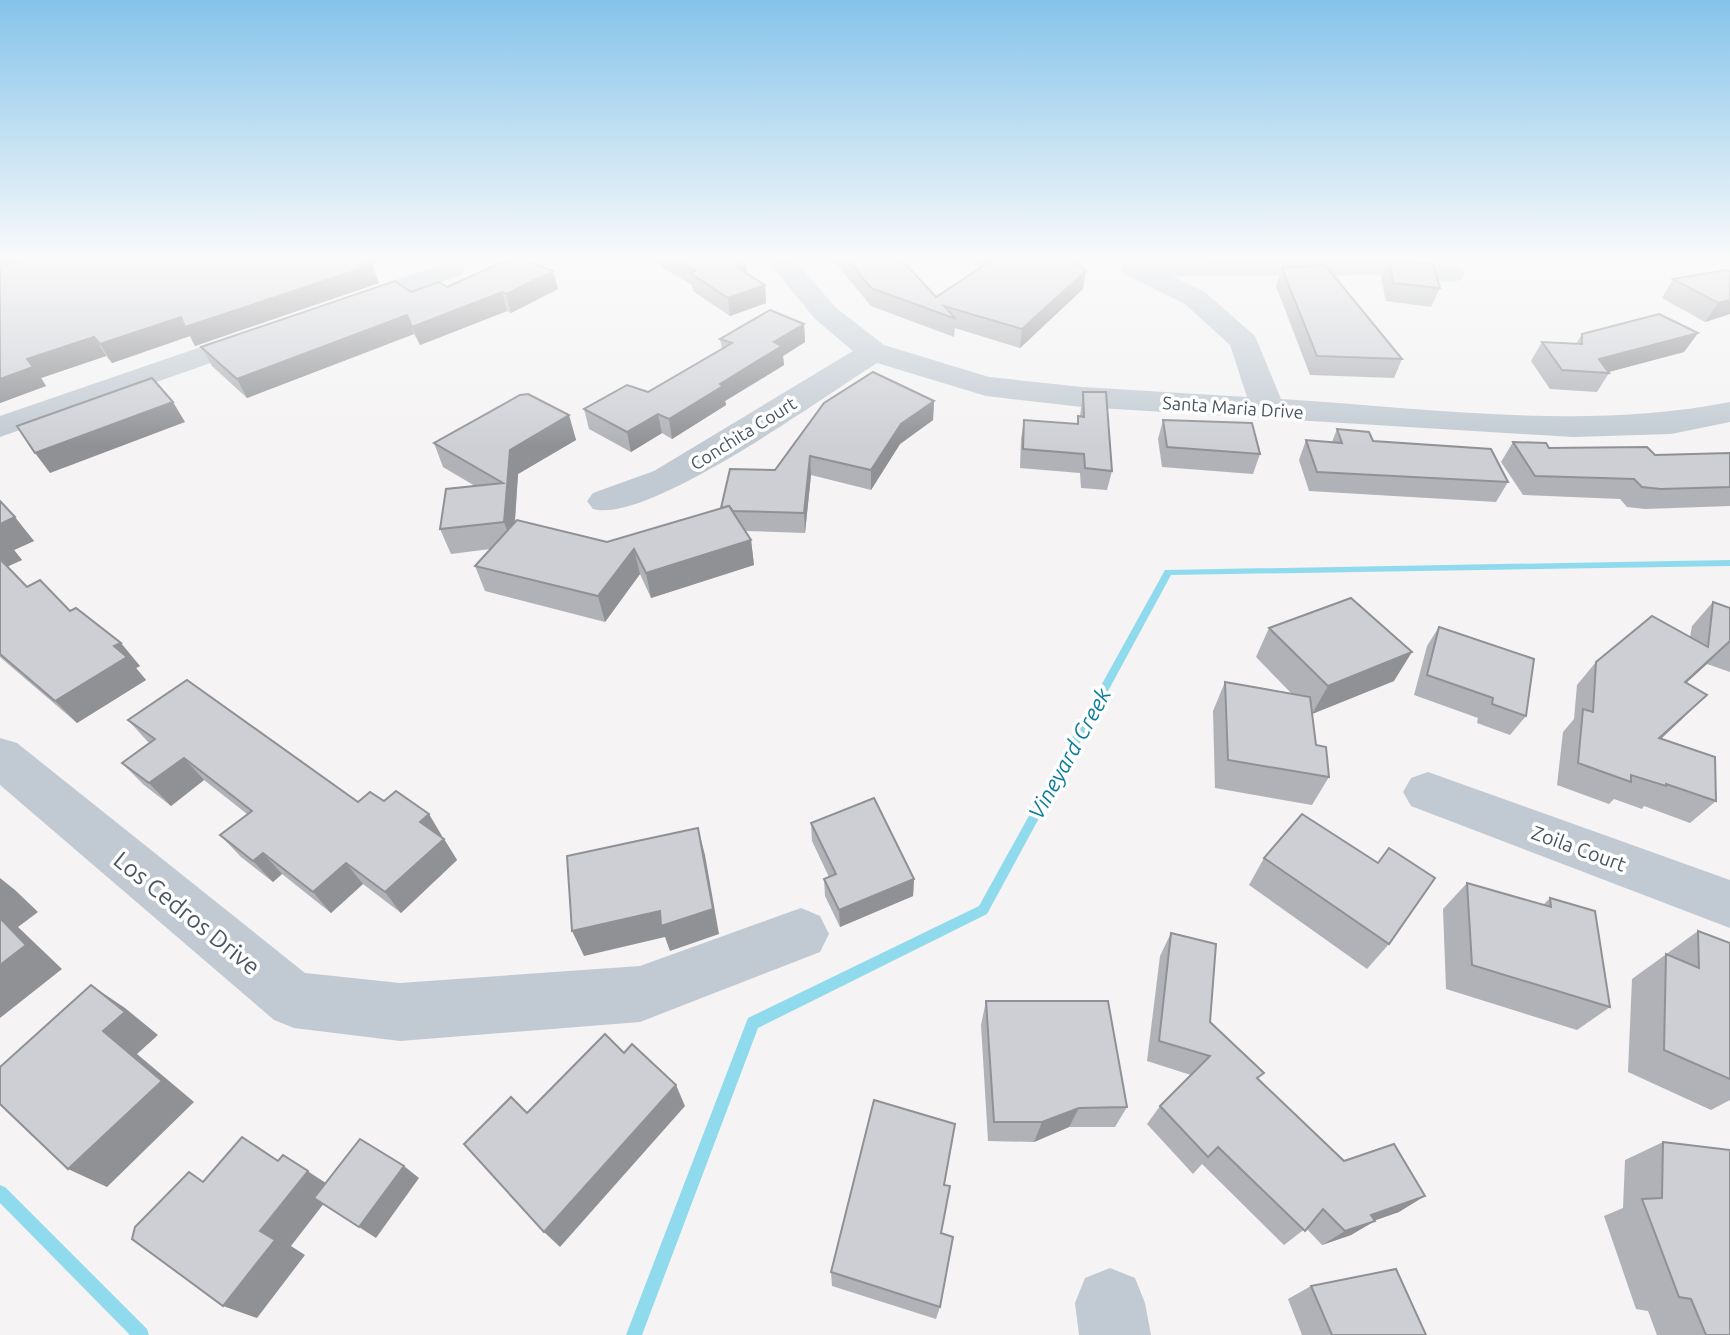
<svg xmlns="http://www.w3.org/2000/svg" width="1730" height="1335" font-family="Ubuntu,sans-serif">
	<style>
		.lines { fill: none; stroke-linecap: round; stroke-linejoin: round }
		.stream { fill: #90daee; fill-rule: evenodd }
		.minor { fill: #c1cad2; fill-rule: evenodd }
		.wall { fill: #b0b2b7 }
		.shaded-wall { fill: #909195 }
		.building { fill: #cdcfd5; stroke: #909195; stroke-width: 2 }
		.labels { text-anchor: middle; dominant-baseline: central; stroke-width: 7; stroke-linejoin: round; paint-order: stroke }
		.far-street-label { font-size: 18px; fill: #4a5661; stroke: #fff }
		.street-label { font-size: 20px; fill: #4a5661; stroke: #fff }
		.water-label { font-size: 22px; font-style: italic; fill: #0c7c9b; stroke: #fff }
		.near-street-label { font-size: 24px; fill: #4a5661; stroke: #fff }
	</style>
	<rect width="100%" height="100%" fill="#f5f3f3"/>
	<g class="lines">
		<g class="stream">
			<path d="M1730,560V566L1171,575L987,914L758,1028L642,1335H626L748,1018L979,906L1165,570Z"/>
			<path d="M0,1185L5,1187L147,1329L149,1335H130L0,1203Z"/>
		</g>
		<g class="minor">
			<path d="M766,259H794L835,307L884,345L989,377L1082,387L1247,397L1230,345L1185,304L1124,274L1120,268L1124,262L1395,259L1461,268L1465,274L1461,280L1451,282L1393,275L1172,276L1205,292L1255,336L1281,399C1429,408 1583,431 1730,402V422L1671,434L1573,437L1082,407L986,396L877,363C823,397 648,524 593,509L587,501L593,493L654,471L853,351L815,319Z"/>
			<path d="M452,261L462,263L466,269L462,275L346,315L336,312L331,306L336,300Z"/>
			<path d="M262,326L273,329L277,335L273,341L0,437V416Z"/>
			<path d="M0,738L17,743L305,973L400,983L640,966L801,908L820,916L829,934L820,952L640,1022L400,1041L294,1028L274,1020L0,785Z"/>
			<path d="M1428,772L1730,880V928L1411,806L1403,792L1411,778Z"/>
			<path d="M1110,1268L1135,1278L1145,1303L1151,1335H1079L1075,1303L1085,1278Z"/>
		</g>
	</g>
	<g class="wall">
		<path d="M27,259H385L371,264L379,283L195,346L190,336L112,363L106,356L41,378L46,386L0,403Z"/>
		<path d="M656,259H736L746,265L747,274L765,285L766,303L730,316L693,291L692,285L663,268Z"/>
		<path d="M832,259H901L936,297L980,268L970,259H1071L1083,289L1020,348L955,328L954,337L871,306Z"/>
		<path d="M1389,260L1440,288L1431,307L1386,301L1381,278Z"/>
		<path d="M1282,268L1402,359L1394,378L1310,375L1276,286Z"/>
		<path d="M1726,270L1730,314L1705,322L1662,298L1673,279Z"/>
		<path d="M447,287L558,289L511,313L507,311L420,345L414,334L247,398L212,366L201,347L411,292Z"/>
		<path d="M804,324L805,342L783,356L784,365L725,401L726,405L672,439L662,433L631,452L589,429L584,409L648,392L722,349L720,339Z"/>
		<path d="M1698,333L1684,352L1608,372L1609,373L1597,392L1550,389L1531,361L1542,342L1576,344L1582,334Z"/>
		<path d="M1083,392L1112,471L1107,490L1081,488L1080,473L1020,468L1021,439L1024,420L1077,424L1078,416H1080Z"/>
		<path d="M934,401L933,420L900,444L871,490L811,475L805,533L746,531L751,540L754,565L651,598L640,574L605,622L485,591L475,566L490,549L451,554L440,529L475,486L443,467L434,443L569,415L576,440L518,474L515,522L607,542L721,508L775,470Z"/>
		<path d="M1163,420L1260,454L1253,474L1162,467L1158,439Z"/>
		<path d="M1337,429L1373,441L1508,482L1496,502L1309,491L1299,460L1306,440L1332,442Z"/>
		<path d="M1513,442L1549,448L1655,455L1730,453V506L1645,509L1627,507L1620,499L1523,495L1501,462Z"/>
		<path d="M0,501L34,541L14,550L22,560L7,567L27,587L70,611L140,666L136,668L146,680L77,723L0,657Z"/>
		<path d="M1713,602L1730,608V672L1707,664L1686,683L1683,718L1661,739L1716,801L1690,823L1644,806L1642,809L1614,799L1609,804L1557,785L1563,732L1574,719L1577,685L1596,662L1690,637L1692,626Z"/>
		<path d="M1439,627L1526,716L1510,735L1477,723L1478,718L1414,695L1427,646Z"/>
		<path d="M1269,628L1394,681L1312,714L1316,745L1329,777L1312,805L1215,788L1213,711L1225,682L1291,693L1256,657Z"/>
		<path d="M128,720L358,802L384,801L442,836L441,837L444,839L457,860L401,913L363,884L331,913L282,874L273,882L241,857L220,835L247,814L204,780L171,806L144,785L122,763L149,743Z"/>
		<path d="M811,823L914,879L913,896L840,927L825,896L824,879L829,877L812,841Z"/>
		<path d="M1264,858L1389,944L1367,969L1249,885Z"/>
		<path d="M1467,883L1543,905L1550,898L1610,1007L1577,1030L1446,989L1443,909Z"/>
		<path d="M1698,931L1730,943V1100L1711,1110L1628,1072L1632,979Z"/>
		<path d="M1171,933L1210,1022L1258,1079L1399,1212L1374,1220L1351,1235L1322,1245L1306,1228L1284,1245L1202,1164L1193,1174L1147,1124L1160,1106L1191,1075L1147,1061L1160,956Z"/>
		<path d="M986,1001L1127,1107L1115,1127H1069L1034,1142L988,1141L981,1025Z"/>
		<path d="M1663,1142L1730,1335H1657L1648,1311L1636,1309L1604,1216L1623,1208L1625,1160Z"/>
		<path d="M944,1185L941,1233L940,1307L936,1319L832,1286L831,1272Z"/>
		<path d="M1311,1286L1426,1335H1302L1288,1299Z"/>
	</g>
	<g class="shaded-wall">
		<path d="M0,259H21L0,265Z"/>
		<path d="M355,259H385L358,268Z"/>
		<path d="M372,265L379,283L195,346L190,336L112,363L100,344L181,317Z"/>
		<path d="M746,265L748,284L738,268Z"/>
		<path d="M553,271L558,289L511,313L506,294Z"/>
		<path d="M1086,271L1083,289L1020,348L1022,329Z"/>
		<path d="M765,285L766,303L730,316L728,298Z"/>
		<path d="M502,292L507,311L420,345L412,327Z"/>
		<path d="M1730,300V314L1705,322L1718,303Z"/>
		<path d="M407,315L414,334L247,398L237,379Z"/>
		<path d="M804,324L805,342L783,356L784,365L725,401L726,405L672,439L669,419L720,384L774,342Z"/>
		<path d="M1698,333L1684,352L1605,373L1599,359Z"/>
		<path d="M94,337L106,356L41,378L46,386L0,403V379L27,359Z"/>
		<path d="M934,401L933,420L900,444L871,490V470L901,424Z"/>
		<path d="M173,402L185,422L50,473L35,453Z"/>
		<path d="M658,414L662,433L631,452L627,432Z"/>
		<path d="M569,415L576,440L518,474L513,547L504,522L510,450Z"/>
		<path d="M810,456L811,475L805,533L804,513Z"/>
		<path d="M15,517L34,541L14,550L22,560L6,567L0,560V524Z"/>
		<path d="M751,540L754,565L651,598L646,573Z"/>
		<path d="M634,549L640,574L605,622L598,596Z"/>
		<path d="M1730,641L1707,664L1662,705L1685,682Z"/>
		<path d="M121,643L140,666L136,668L146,680L77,723L55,701L114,646Z"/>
		<path d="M1412,652L1394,681L1312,714L1328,686Z"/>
		<path d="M1707,695L1683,718L1637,761L1659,738Z"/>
		<path d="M184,758L204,780L171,806L149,783Z"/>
		<path d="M429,814L442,836L434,844L420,822Z"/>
		<path d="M698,828L705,855L719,934L670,951L665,937L584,956L572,931Z"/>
		<path d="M444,839L457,860L401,913L385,892Z"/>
		<path d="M263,853L282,874L273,882L253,861Z"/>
		<path d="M346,863L363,884L331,913L313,892Z"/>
		<path d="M0,878L15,890L38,912L18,927L62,969L0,1018Z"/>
		<path d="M914,879L913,896L840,927L839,910Z"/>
		<path d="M91,985L125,1008L158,1035L137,1054L194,1102L107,1187L68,1169Z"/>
		<path d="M676,1085L685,1106L560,1247L544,1232Z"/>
		<path d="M1079,1108L1069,1127L1034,1142L1042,1122Z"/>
		<path d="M242,1137L303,1177L283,1155L335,1189L291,1246L305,1255L257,1318L223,1306L260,1231Z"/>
		<path d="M404,1166L419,1178L376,1238L359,1227Z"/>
		<path d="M1425,1196L1399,1212L1348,1230L1371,1215Z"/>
		<path d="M1375,1221L1351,1235L1322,1245L1345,1231Z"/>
	</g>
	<g class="building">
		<path d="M27,259H364L372,265L185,327L181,317L100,344L94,337L27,359L33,367L0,379V267Z"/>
		<path d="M509,259H523L553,271L506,294L502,292L412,327L407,315L237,379L201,347L395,281L411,292L439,282L447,287Z"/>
		<path d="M676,259H736L746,265L738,268L765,285L728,298L690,273L696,271Z"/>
		<path d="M847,259H901L936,297L992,260L991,259H1071L1086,271L1022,329L944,306L956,319L871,288Z"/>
		<path d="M1389,260L1433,264L1440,288L1393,283Z"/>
		<path d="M1325,265L1402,359L1317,356L1282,268Z"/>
		<path d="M1726,270L1730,271V300L1718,303L1673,279Z"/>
		<path d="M770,310L804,324L774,342L782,346L720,384L723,386L669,419L658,414L627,432L584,409L627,385L648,392L732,343L720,339Z"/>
		<path d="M1659,314L1698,333L1599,359L1609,373L1562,370L1542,342L1582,344V334Z"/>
		<path d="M873,372L934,401L901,424L871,470L810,456L804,513L733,511L729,506L721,508L730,469L775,470L824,403Z"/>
		<path d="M152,378L173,402L35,453L17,426Z"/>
		<path d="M1083,392H1106L1112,471L1085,468L1084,454L1023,449L1024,420L1078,424V416L1084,417Z"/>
		<path d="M528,394L569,415L510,450L504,522L440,529L446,489L503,483L434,443L520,395Z"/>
		<path d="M1163,420L1252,423L1260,454L1167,447Z"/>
		<path d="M1337,429L1369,432L1373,441L1491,449L1508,482L1317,472L1306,440L1342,443Z"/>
		<path d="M1513,442L1546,443L1549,448L1647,447L1655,455L1730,453V487L1661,489L1642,487L1634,479L1535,476Z"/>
		<path d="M0,501L15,517L0,524Z"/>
		<path d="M729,506L751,540L646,573L634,549L598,596L475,566L517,520L607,542Z"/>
		<path d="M0,559L27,587L40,580L70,611L76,608L121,643L114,646L127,657L55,701L0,654Z"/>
		<path d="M1351,598L1412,652L1328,686L1269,628Z"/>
		<path d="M1713,602L1730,608V641L1685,682L1707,695L1659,738L1715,757L1716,801L1666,784V786L1631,775V782L1578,763L1583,709L1593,712L1596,662L1652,616L1708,647Z"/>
		<path d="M1439,627L1534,659L1526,716L1492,704L1493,698L1427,675Z"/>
		<path d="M187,680L358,802L370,792L384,801L396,791L429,814L420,822L444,839L385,892L346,863L313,892L263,853L253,861L220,835L252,811L184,758L149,783L122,763L155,739L128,720Z"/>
		<path d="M1225,682L1310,697L1316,745L1326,747L1329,777L1228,760Z"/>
		<path d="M874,798L914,879L839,910L824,879L836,874L811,823Z"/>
		<path d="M1302,814L1378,863L1389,848L1435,878L1389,944L1264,858Z"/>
		<path d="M698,828L713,909L661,926L660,911L572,931L567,856Z"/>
		<path d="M1467,883L1551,907L1550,898L1595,911L1610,1007L1472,965Z"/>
		<path d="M0,918L26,945L0,965Z"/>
		<path d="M1698,931L1730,943V1079L1664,1050L1666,954L1699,968Z"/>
		<path d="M1171,933L1216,944L1210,1022L1264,1073L1257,1078L1344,1161L1394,1144L1425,1196L1371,1215L1375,1221L1345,1231L1323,1209L1305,1231L1218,1147L1208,1157L1160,1106L1210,1056L1159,1041Z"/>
		<path d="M91,985L125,1012L103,1031L162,1081L68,1169L0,1104V1067Z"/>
		<path d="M986,1001H1108L1127,1107L1079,1108L1042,1122H994Z"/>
		<path d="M605,1034L624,1053L632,1044L676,1085L544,1232L464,1144L511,1097L527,1113Z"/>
		<path d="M874,1100L955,1124L944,1185L950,1186L941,1233L953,1237L940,1307L831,1272Z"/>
		<path d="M242,1137L278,1161L283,1155L308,1171L260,1231L275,1240L223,1306L132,1239L135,1227L189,1172L203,1182Z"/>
		<path d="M360,1139L404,1166L359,1227L314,1198Z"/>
		<path d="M1663,1142L1730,1150V1335H1706L1691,1299L1679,1297L1642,1199L1662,1198Z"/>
		<path d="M1396,1269L1426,1335H1332L1311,1286Z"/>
	</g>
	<linearGradient id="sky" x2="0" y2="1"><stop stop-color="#85c3ea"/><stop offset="0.58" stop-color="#fafafa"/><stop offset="1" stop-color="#fafafa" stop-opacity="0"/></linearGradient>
	<rect width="1730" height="446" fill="url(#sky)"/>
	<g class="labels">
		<g class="far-street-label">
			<text transform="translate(1233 407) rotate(4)">Santa Maria Drive</text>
			<text transform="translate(743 433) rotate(-32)">Conchita Court</text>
		</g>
		<g class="street-label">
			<text transform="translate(1579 848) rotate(20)">Zoila Court</text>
		</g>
		<g class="water-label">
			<text transform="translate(1069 753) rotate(-61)">Vineyard Creek</text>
		</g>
		<g class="near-street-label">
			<text transform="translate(187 913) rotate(39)">Los Cedros Drive</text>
		</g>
	</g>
</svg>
